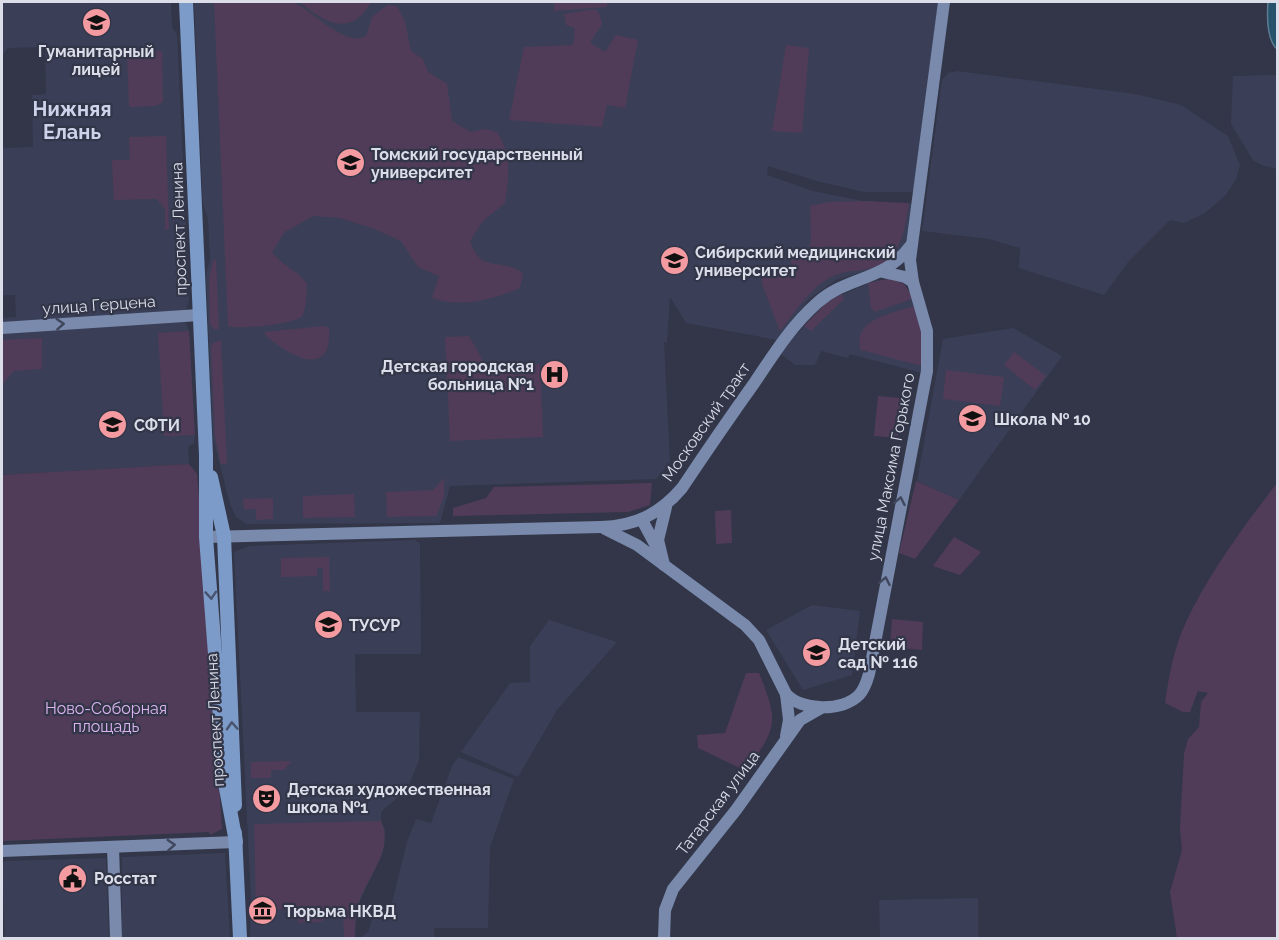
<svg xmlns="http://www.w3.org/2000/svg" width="1279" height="940" font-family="Raleway,sans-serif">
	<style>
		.built { fill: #3a3f57 }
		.green { fill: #503c59 }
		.water { fill: #26526b; stroke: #5c7c91; stroke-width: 1.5 }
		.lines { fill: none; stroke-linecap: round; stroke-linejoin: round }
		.secondary { stroke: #798aac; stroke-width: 12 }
		.primary { stroke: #7d9bc9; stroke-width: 14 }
		.oneway { stroke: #40475c }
		.oneway2 { stroke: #48546f }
		.labels { text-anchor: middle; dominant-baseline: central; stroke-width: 4.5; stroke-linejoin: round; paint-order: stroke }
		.poi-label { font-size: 16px; font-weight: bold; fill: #dbdee9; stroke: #323648; text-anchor: start }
		.street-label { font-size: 16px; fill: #dbdee9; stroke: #323648 }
		.park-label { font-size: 16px; fill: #ddb4f0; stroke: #323648 }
		.quarter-label { font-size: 20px; font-weight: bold; fill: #ced3eb; stroke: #323648 }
	</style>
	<rect width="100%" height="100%" fill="#323648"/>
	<g class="built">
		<path d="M2,2H171L172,27L177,35L188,267L189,301L186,310L2,323V318L16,317L15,295H2V148L33,147L32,95L46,94L45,47L8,48L2,55Z"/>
		<path d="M194,2H938L915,192H864L817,181L768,166L767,175L813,191L863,201L914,204L907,236L903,248L879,267L836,280L809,299L777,340L686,323L670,297L667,342H664L670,462L656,479L450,486L440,523L246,524L236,517L230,504L213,438L206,274L210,260L208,219L203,205Z"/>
		<path d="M957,71L1135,94L1181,105L1228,136L1240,165L1236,179L1226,195L1205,213L1184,223L1170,220L1129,261L1104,295L1019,268L1020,248L989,239L922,231L942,80L948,73Z"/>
		<path d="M1277,75H1278L1277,169L1262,165L1253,160L1231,124L1233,76Z"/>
		<path d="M877,280L903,283L917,305L922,373L850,354L848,358L821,351L815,365H795L780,353L817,312L832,299Z"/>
		<path d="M185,321L189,331L195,435L194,443L188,447L189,464L2,475V331Z"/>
		<path d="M1013,328L1062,356L959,500L917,481L943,339Z"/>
		<path d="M415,540L420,544L421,654H355L356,712H420L419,760L408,788L381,812V821L385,830L383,852L357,907L355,938H250L251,900L234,552L250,546Z"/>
		<path d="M812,605L860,611L852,675L803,690L766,630Z"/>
		<path d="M549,620L617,642L557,710L518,777L461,752L510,683L530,682V646Z"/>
		<path d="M458,757L514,779L490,847L488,928H434V938H360L368,932L375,911L389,915L407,842L416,819L431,823L452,766Z"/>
		<path d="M225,853L230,938H122V857Z"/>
		<path d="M106,858L109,938H5L2,865L5,861Z"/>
		<path d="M978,898V938H880L879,900Z"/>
	</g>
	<g class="green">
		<path d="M214,2C229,1 282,0 293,2C311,9 345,48 366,36L372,17L387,5L397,6L405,21L411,51L423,59L428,72L447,84L452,121L471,132L485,129L497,132C512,154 509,178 505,203L483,221L470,241C481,274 499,257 523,273L520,288C492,300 461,308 432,298L439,276L418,267L401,241L372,228L340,218L313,216L285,232L272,252C283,267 298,270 307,284C306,293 307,309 302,316C296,324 238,330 228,326Z"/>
		<path d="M300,2H371C352,38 324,23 300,2Z"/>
		<path d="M554,2H607V7L554,11Z"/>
		<path d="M595,9L600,15L602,24L590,43L605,52L616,35L638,40L625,108L607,105L602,127L509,120L524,47L573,45L575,28L566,25L564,14Z"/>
		<path d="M786,45L809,48L802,133L772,131Z"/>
		<path d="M162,51L163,102L156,106L129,107L127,52Z"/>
		<path d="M166,136L169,229L165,230V209L157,199L114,200L112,160H130L129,137Z"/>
		<path d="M863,201L909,203C904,234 900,265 862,270C851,271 842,272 831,277C808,290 796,311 780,331L762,284V266L791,265V259L803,258L808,252L811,241L810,206L828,202Z"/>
		<path d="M213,260H216L219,329H214L210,324L209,280Z"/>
		<path d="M888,279L903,283L914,298L875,312L871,308L868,283Z"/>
		<path d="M842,294L844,299L811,331L804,326L826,303Z"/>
		<path d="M917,305L923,336L922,366L861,350C850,319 897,312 917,305Z"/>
		<path d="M324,326L329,328C332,371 302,363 278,345C273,341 267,338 264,332Z"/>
		<path d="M189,331L195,435L164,436L158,333Z"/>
		<path d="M469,336L486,366L540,364L543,437L450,441L445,337Z"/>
		<path d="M42,338V369L14,371L2,385V340Z"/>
		<path d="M221,340L227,464H221L215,437L211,347L213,343Z"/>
		<path d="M1014,352L1046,376L1035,390L1004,365Z"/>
		<path d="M946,370L1004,377L1000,406L943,399Z"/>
		<path d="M878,396L901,398L898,438L874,436Z"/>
		<path d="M189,464L197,474L199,499L212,669V750L218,766L222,829L210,835L209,832L3,841L2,475Z"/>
		<path d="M444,478V497L436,516L387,517L386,492L433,490Z"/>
		<path d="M916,481L959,500L915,559L899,553Z"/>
		<path d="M652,483L650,505L628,512L453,516V508L486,498L494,487Z"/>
		<path d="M1277,483V938H1177L1170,892L1182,850L1180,829L1184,754L1188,739L1199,727L1201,702L1208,693L1198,691L1190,712H1183L1165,703C1169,675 1174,648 1186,622C1209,573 1244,526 1277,483Z"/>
		<path d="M354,494L355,517L303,518V496Z"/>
		<path d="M273,498V519L256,520V509H244L243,499Z"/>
		<path d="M731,510L732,543L716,544L715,511Z"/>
		<path d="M954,537L981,552L960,575L933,566Z"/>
		<path d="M329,557L330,591H323V568H317V576L281,577V558Z"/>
		<path d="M892,619L923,622L922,650L890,647Z"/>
		<path d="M746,673H759C780,724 776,728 746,771L698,748L697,735L725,733Z"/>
		<path d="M292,761L284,770H271V778H251V762Z"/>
		<path d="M381,821C395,850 366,878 358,905C355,915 355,928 355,938H344L343,912L335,913L320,922L298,923L297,909L256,910L254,824Z"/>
	</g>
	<path class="water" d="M1268,2H1277V49C1266,39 1267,16 1268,2Z"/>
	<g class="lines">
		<g class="secondary">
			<path d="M883,272L905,277L913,282"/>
			<path d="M2,328L199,315"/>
			<path d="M642,520L657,548"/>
			<path d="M605,529L637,545L745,625L759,640L789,700"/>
			<path d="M206,537L601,527C635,526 660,514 682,488C706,452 730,417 755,382C773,355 792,325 817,303C848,275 885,282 912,244"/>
			<path d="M664,565L658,540L666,507"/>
			<path d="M786,694C801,711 843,712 859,695C864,690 867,681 869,674L927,371V331L913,282L910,260L944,2"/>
			<path d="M786,694L789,720L786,736"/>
			<path d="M113,847L116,938"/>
			<path d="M2,851L236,842"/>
			<path d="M664,938L665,910L673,889L736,810L800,720L821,708"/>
		</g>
		<g class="primary">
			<path d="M186,2L206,455V537L225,783L236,842"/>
			<path d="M211,477L224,536L235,805"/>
			<path d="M235,833L240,938"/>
		</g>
	</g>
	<defs><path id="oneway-chevron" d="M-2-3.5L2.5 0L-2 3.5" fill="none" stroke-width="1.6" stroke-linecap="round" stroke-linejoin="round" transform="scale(1.5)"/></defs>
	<g class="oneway">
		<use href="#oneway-chevron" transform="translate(60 324) rotate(-4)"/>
		<use href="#oneway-chevron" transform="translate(900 501) rotate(-79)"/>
		<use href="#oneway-chevron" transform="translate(885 581) rotate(-79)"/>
		<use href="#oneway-chevron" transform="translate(171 845) rotate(-3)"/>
	</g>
	<g class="oneway2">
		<use href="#oneway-chevron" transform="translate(211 595) rotate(86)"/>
		<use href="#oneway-chevron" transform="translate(232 726) rotate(-93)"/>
	</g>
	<defs>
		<symbol id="school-disc" viewBox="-11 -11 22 22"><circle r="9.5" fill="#f49aa1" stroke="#323648"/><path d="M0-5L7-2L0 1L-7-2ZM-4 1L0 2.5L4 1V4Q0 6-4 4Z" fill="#111"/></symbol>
		<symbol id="university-disc" viewBox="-11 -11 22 22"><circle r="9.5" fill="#f49aa1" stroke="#323648"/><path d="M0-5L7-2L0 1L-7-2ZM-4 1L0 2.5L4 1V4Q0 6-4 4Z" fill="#111"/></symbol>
		<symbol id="hospital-disc" viewBox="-11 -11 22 22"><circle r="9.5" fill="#f49aa1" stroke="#323648"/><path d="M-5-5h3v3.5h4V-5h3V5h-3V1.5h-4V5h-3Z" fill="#111"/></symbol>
		<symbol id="theatre-disc" viewBox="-11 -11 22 22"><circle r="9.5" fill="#f49aa1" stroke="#323648"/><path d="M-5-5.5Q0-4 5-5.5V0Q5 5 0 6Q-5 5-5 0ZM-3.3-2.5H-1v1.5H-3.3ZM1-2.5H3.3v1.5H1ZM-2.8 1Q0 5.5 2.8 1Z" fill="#111"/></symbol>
		<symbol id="civic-disc" viewBox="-11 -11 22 22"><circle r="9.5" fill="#f49aa1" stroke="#323648"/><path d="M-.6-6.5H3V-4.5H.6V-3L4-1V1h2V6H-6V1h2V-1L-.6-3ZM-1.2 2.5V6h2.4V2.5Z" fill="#111"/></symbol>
		<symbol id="museum-disc" viewBox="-11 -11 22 22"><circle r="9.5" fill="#f49aa1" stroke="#323648"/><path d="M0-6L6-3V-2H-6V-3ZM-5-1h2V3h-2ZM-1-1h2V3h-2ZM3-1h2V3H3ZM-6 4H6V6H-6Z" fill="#111"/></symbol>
	</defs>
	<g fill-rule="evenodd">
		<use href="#school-disc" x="80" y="6" width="33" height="33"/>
		<use href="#university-disc" x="334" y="146" width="33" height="33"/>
		<use href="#university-disc" x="658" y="244" width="33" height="33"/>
		<use href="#hospital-disc" x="538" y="358" width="33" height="33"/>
		<use href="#school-disc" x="956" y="402" width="33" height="33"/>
		<use href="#university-disc" x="96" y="408" width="33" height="33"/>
		<use href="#university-disc" x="312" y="608" width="33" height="33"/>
		<use href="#school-disc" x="800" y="636" width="33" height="33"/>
		<use href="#theatre-disc" x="250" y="782" width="33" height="33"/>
		<use href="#civic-disc" x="56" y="862" width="33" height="33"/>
		<use href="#museum-disc" x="246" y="894" width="33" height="33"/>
	</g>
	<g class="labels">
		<g class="poi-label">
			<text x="96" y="51" text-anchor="middle">Гуманитарный<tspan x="96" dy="18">лицей</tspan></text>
			<text x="371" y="154">Томский государственный<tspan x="371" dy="18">университет</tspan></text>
			<text x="695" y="252">Сибирский медицинский<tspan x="695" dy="18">университет</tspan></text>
			<text x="534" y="366" text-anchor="end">Детская городская<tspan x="534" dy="18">больница №1</tspan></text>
			<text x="994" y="419">Школа № 10</text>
			<text x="134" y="425">СФТИ</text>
			<text x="349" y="625">ТУСУР</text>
			<text x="838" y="644">Детский<tspan x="838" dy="18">сад № 116</tspan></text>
			<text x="287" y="789">Детская художественная<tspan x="287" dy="18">школа №1</tspan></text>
			<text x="94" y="878">Росстат</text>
			<text x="284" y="911">Тюрьма НКВД</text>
		</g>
		<g class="street-label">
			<text transform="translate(179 229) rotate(-92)">проспект Ленина</text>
			<text transform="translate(99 305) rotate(-4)">улица Герцена</text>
			<text transform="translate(706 422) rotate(-55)">Московский тракт</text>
			<text transform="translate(891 467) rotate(-79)">улица Максима Горького</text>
			<text transform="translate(215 720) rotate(-93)">проспект Ленина</text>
			<text transform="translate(718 803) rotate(-53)">Татарская улица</text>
		</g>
		<g class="park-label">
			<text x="106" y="708">Ново-Соборная<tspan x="106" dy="18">площадь</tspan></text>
		</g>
		<g class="quarter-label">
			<text x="72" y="109">Нижняя<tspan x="72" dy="23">Елань</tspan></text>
		</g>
	</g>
	<rect width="1279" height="940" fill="none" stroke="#dbdee9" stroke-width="6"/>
</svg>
